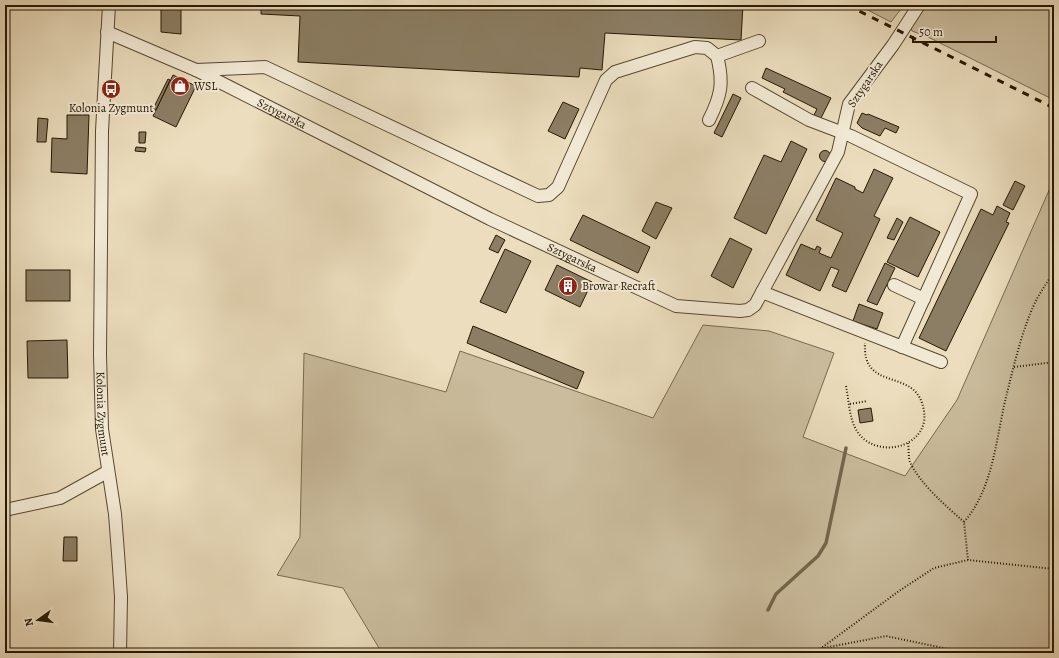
<svg xmlns="http://www.w3.org/2000/svg" width="1059" height="658" font-family="Alegreya,serif">
	<style>
		.green { fill: #cabc9d; stroke: #786a50 }
		.lines { fill: none; stroke-linecap: round; stroke-linejoin: round }
		.stream { stroke: #74664d; stroke-width: 3.5 }
		.building { fill: #8c7e64; stroke: #261803 }
		.minor-casing { stroke: #574932; stroke-width: 14 }
		.path { stroke: #261803; stroke-width: 2; stroke-dasharray: 1 2; stroke-linecap: butt }
		.minor { stroke: #f2e9d4; stroke-width: 12 }
		.rail { stroke: #261803; stroke-width: 3; stroke-dasharray: 7 7; stroke-linecap: butt }
		.labels { text-anchor: middle; dominant-baseline: central; stroke-width: 4; stroke-linejoin: round; paint-order: stroke }
		.street-label { font-size: 12px; fill: #261803; stroke: #f2e9d4 }
		.poi-label { font-size: 12px; fill: #261803; stroke: #f2e9d4; text-anchor: start }
	</style>
	<rect width="100%" height="100%" fill="#ebddbd"/>
	<filter id="stains"><feTurbulence type="fractalNoise" baseFrequency=".005" numOctaves="4"/><feColorMatrix values="0 0 0 0 .2 0 0 0 0 .09 0 0 0 0 .02 0 0 0 .5 -.17"/></filter>
	<radialGradient id="worn" r=".72"><stop offset=".6" stop-color="#630" stop-opacity="0"/><stop offset="1" stop-color="#630" stop-opacity=".3"/></radialGradient>
	<g class="green">
		<path d="M858,5H904L891,22Z"/>
		<path d="M923,5H1054V100L928,37L912,31L911,29Z"/>
		<path d="M1054,179V653H377L379,648L343,588L277,575L300,537L304,353L446,392L460,351L653,418L703,325L769,331L834,353L803,437L905,476L957,400Z"/>
	</g>
	<g class="lines">
		<path class="stream" d="M768,610L776,594L818,556L826,543L846,448"/>
	</g>
	<g class="building">
		<path d="M181,5V34L161,32V9L156,7V5Z"/>
		<path d="M261,5H743L741,40L605,33L602,70L580,68L579,77L298,62L300,16L261,14Z"/>
		<path d="M766,68L831,98L821,118L814,115L817,109L783,92L785,89L762,78Z"/>
		<path d="M173,75L196,86L176,127L153,116Z"/>
		<path d="M168,79L170,80L156,110L153,109Z"/>
		<path d="M733,94L741,98L722,137L714,133Z"/>
		<path d="M563,102L579,109L565,139L548,131Z"/>
		<path d="M862,113L867,115L868,114L899,127L896,133L885,128L880,136L862,128L857,123Z"/>
		<path d="M67,115H89L87,174L51,172L52,138L67,139Z"/>
		<path d="M38,118L48,119L46,142H37Z"/>
		<path d="M139,132H146L145,143H139Z"/>
		<path d="M791,141L807,149L766,234L734,218L764,155L781,162Z"/>
		<path d="M136,147L146,148L145,152L135,151Z"/>
		<circle cx="825" cy="156" r="5.5"/>
		<path d="M874,169L893,178L874,216L880,219L846,292L832,286L839,270L831,267L820,291L786,275L801,244L815,250L817,246L821,248L819,253L831,258L843,233L816,220L836,178L855,187V189L863,193Z"/>
		<path d="M1015,181L1025,186L1013,210L1003,205Z"/>
		<path d="M656,202L672,208L656,239L642,231Z"/>
		<path d="M997,206L1010,213L1006,222L1009,223L946,351L919,338L981,209L993,215Z"/>
		<path d="M583,215L650,247L638,273L570,240Z"/>
		<path d="M910,217L940,232L918,277L887,262Z"/>
		<path d="M897,218L903,222L894,240L887,238Z"/>
		<path d="M496,235L505,240L498,253L489,249Z"/>
		<path d="M730,238L752,249L733,288L711,276Z"/>
		<path d="M505,249L531,261L506,313L480,302Z"/>
		<path d="M885,263L895,268L877,305L867,301Z"/>
		<path d="M557,265L592,282L580,307L545,290Z"/>
		<rect x="26" y="270" width="44" height="31"/>
		<path d="M859,304L883,313L877,329L853,321Z"/>
		<path d="M473,326L584,372L577,389L467,343Z"/>
		<path d="M67,340L68,378H28L27,341Z"/>
		<path d="M871,408L873,421L860,423L858,410Z"/>
		<path d="M64,537H77V561H63Z"/>
	</g>
	<g class="lines">
		<defs>
			<g id="minor">
				<path id="s1" d="M109,5L102,131L100,355L102,429L115,514L118,553L121,597L120,653"/>
				<path id="s2" d="M107,32L196,70L490,219L676,306L740,311L748,310L755,305L838,152L849,104L893,45L919,5"/>
				<path d="M196,70L265,67L538,196L549,195L558,187L606,80L615,72L695,47L707,48L717,56"/>
				<path d="M752,88L809,120L851,136L971,194L902,347"/>
				<path d="M709,120C721,96 724,83 717,56L759,41"/>
				<path d="M894,285L924,299"/>
				<path d="M762,292L941,362"/>
				<path d="M5,510L60,498L107,472"/>
			</g>
		</defs>
		<use href="#minor" class="minor-casing"/>
		<g class="path">
			<path d="M1014,367L1054,362"/>
			<path d="M846,386C849,400 849,419 857,431C872,456 917,452 924,422C925,415 924,409 922,403C911,369 862,391 865,343"/>
			<path d="M850,404L867,401"/>
			<path d="M908,443C909,449 908,456 910,462C920,484 946,506 964,522L968,560"/>
			<path d="M964,522C994,488 996,436 1007,393C1014,365 1024,322 1038,297C1043,288 1049,280 1054,271"/>
			<path d="M820,649L899,591L934,568L968,560L1054,569"/>
			<path d="M798,653L886,636L967,653"/>
		</g>
		<use href="#minor" class="minor"/>
		<g class="rail">
			<path d="M838,5L851,10"/>
			<path d="M847,5L1054,108"/>
		</g>
	</g>
	<defs>
		<symbol id="shop-disc" viewBox="-11 -11 22 22"><circle r="9.5" fill="#8f2418" stroke="#f2e9d4"/><path d="M-5-2.5h2.3a2.7 3.5 0 0 1 5.4 0H5L5.5 6h-11ZM-1.5-2.5h3a1.5 2.3 0 0 0-3 0Z" fill="#fff"/></symbol>
		<symbol id="bus-disc" viewBox="-11 -11 22 22"><circle r="9.5" fill="#8f2418" stroke="#f2e9d4"/><path d="M-5-6H5V4H4V6H2V4H-2V6H-4V4H-5ZM-3.5-4V0h7V-4ZM-3.5 1.2v1.5H-2V1.2ZM2 1.2v1.5H3.5V1.2Z" fill="#fff"/></symbol>
		<symbol id="building-disc" viewBox="-11 -11 22 22"><circle r="9.5" fill="#8f2418" stroke="#f2e9d4"/><path d="M-4-6H4V6H1V3H-1V6H-4ZM-2.5-4.3h1.7v1.8h-1.7ZM.8-4.3h1.7v1.8H.8ZM-2.5-1h1.7V.8h-1.7ZM.8-1h1.7V.8H.8Z" fill="#fff"/></symbol>
	</defs>
	<g fill-rule="evenodd">
		<use href="#shop-disc" x="169" y="75" width="22" height="22"/>
		<use href="#bus-disc" x="100" y="78" width="22" height="22"/>
		<use href="#building-disc" x="557" y="275" width="22" height="22"/>
	</g>
	<g class="labels">
		<g class="street-label">
			<text transform="translate(865 84) rotate(-56)">Sztygarska</text>
			<text stroke="none"><textPath href="#s2" startOffset="193">Sztygarska</textPath></text>
			<text stroke="none"><textPath href="#s2" startOffset="517">Sztygarska</textPath></text>
			<text stroke="none"><textPath href="#s1" startOffset="409">Kolonia Zygmunt</textPath></text>
		</g>
		<g class="poi-label">
			<text x="194" y="86">WSL</text>
			<text x="111" y="108" text-anchor="middle">Kolonia Zygmunt</text>
			<text x="582" y="286">Browar Recraft</text>
		</g>
	</g>
	<rect width="1059" height="658" fill="none" stroke="#ebddbd" stroke-width="20"/>
	<rect x="6" y="6" width="1047" height="646" fill="none" stroke="#261803" stroke-width="2"/>
	<rect x="10" y="10" width="1039" height="638" fill="none" stroke="#261803"/>
	<g transform="translate(38 620) rotate(256)" stroke="#f2e9d4" stroke-width="3" paint-order="stroke">
	<path d="M0-3L7 15L0 10L-7 15Z" fill="#261803"/>
	<text y="-6" font-size="11" font-weight="bold" text-anchor="middle" fill="#261803">N</text>
	</g>
	<path d="M913 36v6h83v-6" fill="none" stroke="#261803" stroke-width="2"/>
	<text x="919" y="36" font-size="12" fill="#261803" stroke="#f2e9d4" stroke-width="3" paint-order="stroke">50 m</text>
	<rect width="100%" height="100%" filter="url(#stains)"/>
	<rect width="100%" height="100%" fill="url(#worn)"/>
</svg>
